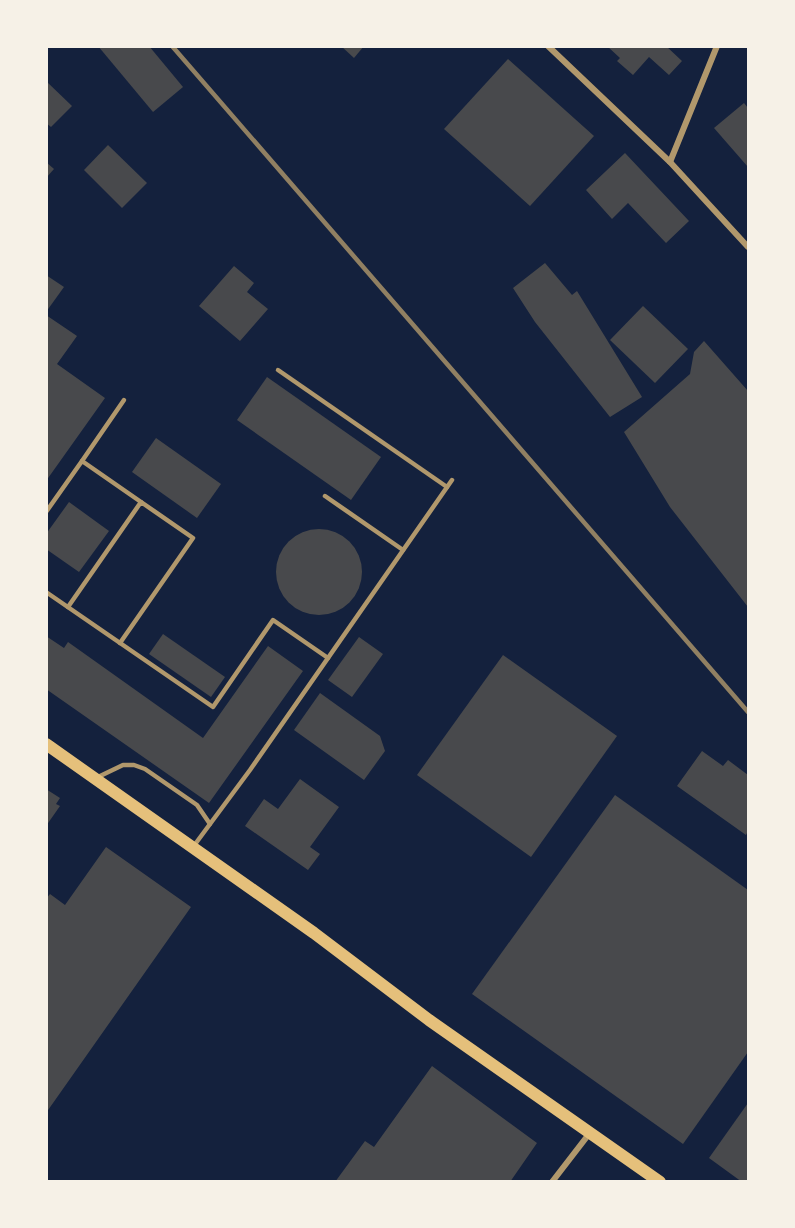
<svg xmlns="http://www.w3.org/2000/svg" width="795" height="1228" font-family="'Open Sans',sans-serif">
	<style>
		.building { fill: #48494c }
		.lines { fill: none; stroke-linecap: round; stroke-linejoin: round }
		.service { stroke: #b1986c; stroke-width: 4.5 }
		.minor { stroke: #b1986c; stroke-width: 6 }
		.secondary { stroke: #e5c07b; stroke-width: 12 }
		.rail { stroke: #918062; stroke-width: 4.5 }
	</style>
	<rect width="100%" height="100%" fill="#14213d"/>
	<g class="building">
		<path d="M98,46H149L183,87L153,112Z"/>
		<path d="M341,46H364L354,58Z"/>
		<path d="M607,46H666L682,61L669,75L649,57L633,75L617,61L620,58Z"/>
		<path d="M508,59L594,136L530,206L444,129Z"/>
		<path d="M46,81L72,106L51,127L46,123Z"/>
		<path d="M744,103L748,108V167L714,128Z"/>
		<path d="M108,145L147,183L122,208L84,170Z"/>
		<path d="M625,153L689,221L666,243L628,203L612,219L586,190Z"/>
		<path d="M46,162L54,169L46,178Z"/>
		<path d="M545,263L572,295L577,291L642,397L610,417L535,322L513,288Z"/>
		<path d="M234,266L254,283L247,292L268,309L240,341L199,306Z"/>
		<path d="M46,275L64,287L46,312Z"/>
		<path d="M643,306L688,349L655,383L610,340Z"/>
		<path d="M46,315L77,336L57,364L105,398L46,481Z"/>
		<path d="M704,341L748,391V607L670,507L624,432L690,374L694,352Z"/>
		<path d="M267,377L381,457L351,500L237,420Z"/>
		<path d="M156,438L221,484L197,518L132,472Z"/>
		<path d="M69,502L109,531L79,572L46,549V534Z"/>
		<circle cx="319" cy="572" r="43"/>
		<path d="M163,634L225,677L211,697L149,654Z"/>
		<path d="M46,636L64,648L68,642L203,738L268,646L303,671L209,803L46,689Z"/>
		<path d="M359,637L383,654L352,697L328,680Z"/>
		<path d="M503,655L617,736L531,857L417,775Z"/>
		<path d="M320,693L380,736L385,751L364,780L294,730Z"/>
		<path d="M702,751L723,766L728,760L748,775V831L746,835L677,786Z"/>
		<path d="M300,779L339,807L310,847L320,854L308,870L245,826L264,799L278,809Z"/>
		<path d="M46,789L60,798L56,804L60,806L46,826Z"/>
		<path d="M615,795L748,890V1052L683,1144L472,994Z"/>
		<path d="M106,847L191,907L46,1113V899L50,894L65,905Z"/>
		<path d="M432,1066L537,1143L510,1182H335L365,1141L374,1147Z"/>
		<path d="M748,1103V1182H742L709,1158Z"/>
	</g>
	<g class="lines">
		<g class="service">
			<path d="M278,370L447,487"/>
			<path d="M82,461L124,400"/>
			<path d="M325,496L403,550"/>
			<path d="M46,512L82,461L141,502"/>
			<path d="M46,592L213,707L273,620L328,658"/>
			<path d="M68,607L141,502L193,538L120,643"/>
			<path d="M98,777L123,765H134L145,769L197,805L210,824L193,847"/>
			<path d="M210,824L250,770L452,480"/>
		</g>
		<g class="minor">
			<path d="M548,46L670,162L748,247"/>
			<path d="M670,162L717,46"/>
			<path d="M552,1182L589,1134"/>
		</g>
		<path class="secondary" d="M46,744L314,933L429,1020L660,1182"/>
		<path class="rail" d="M172,46L748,712"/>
	</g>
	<rect width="795" height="1228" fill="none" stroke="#f6f1e7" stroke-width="96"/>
</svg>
